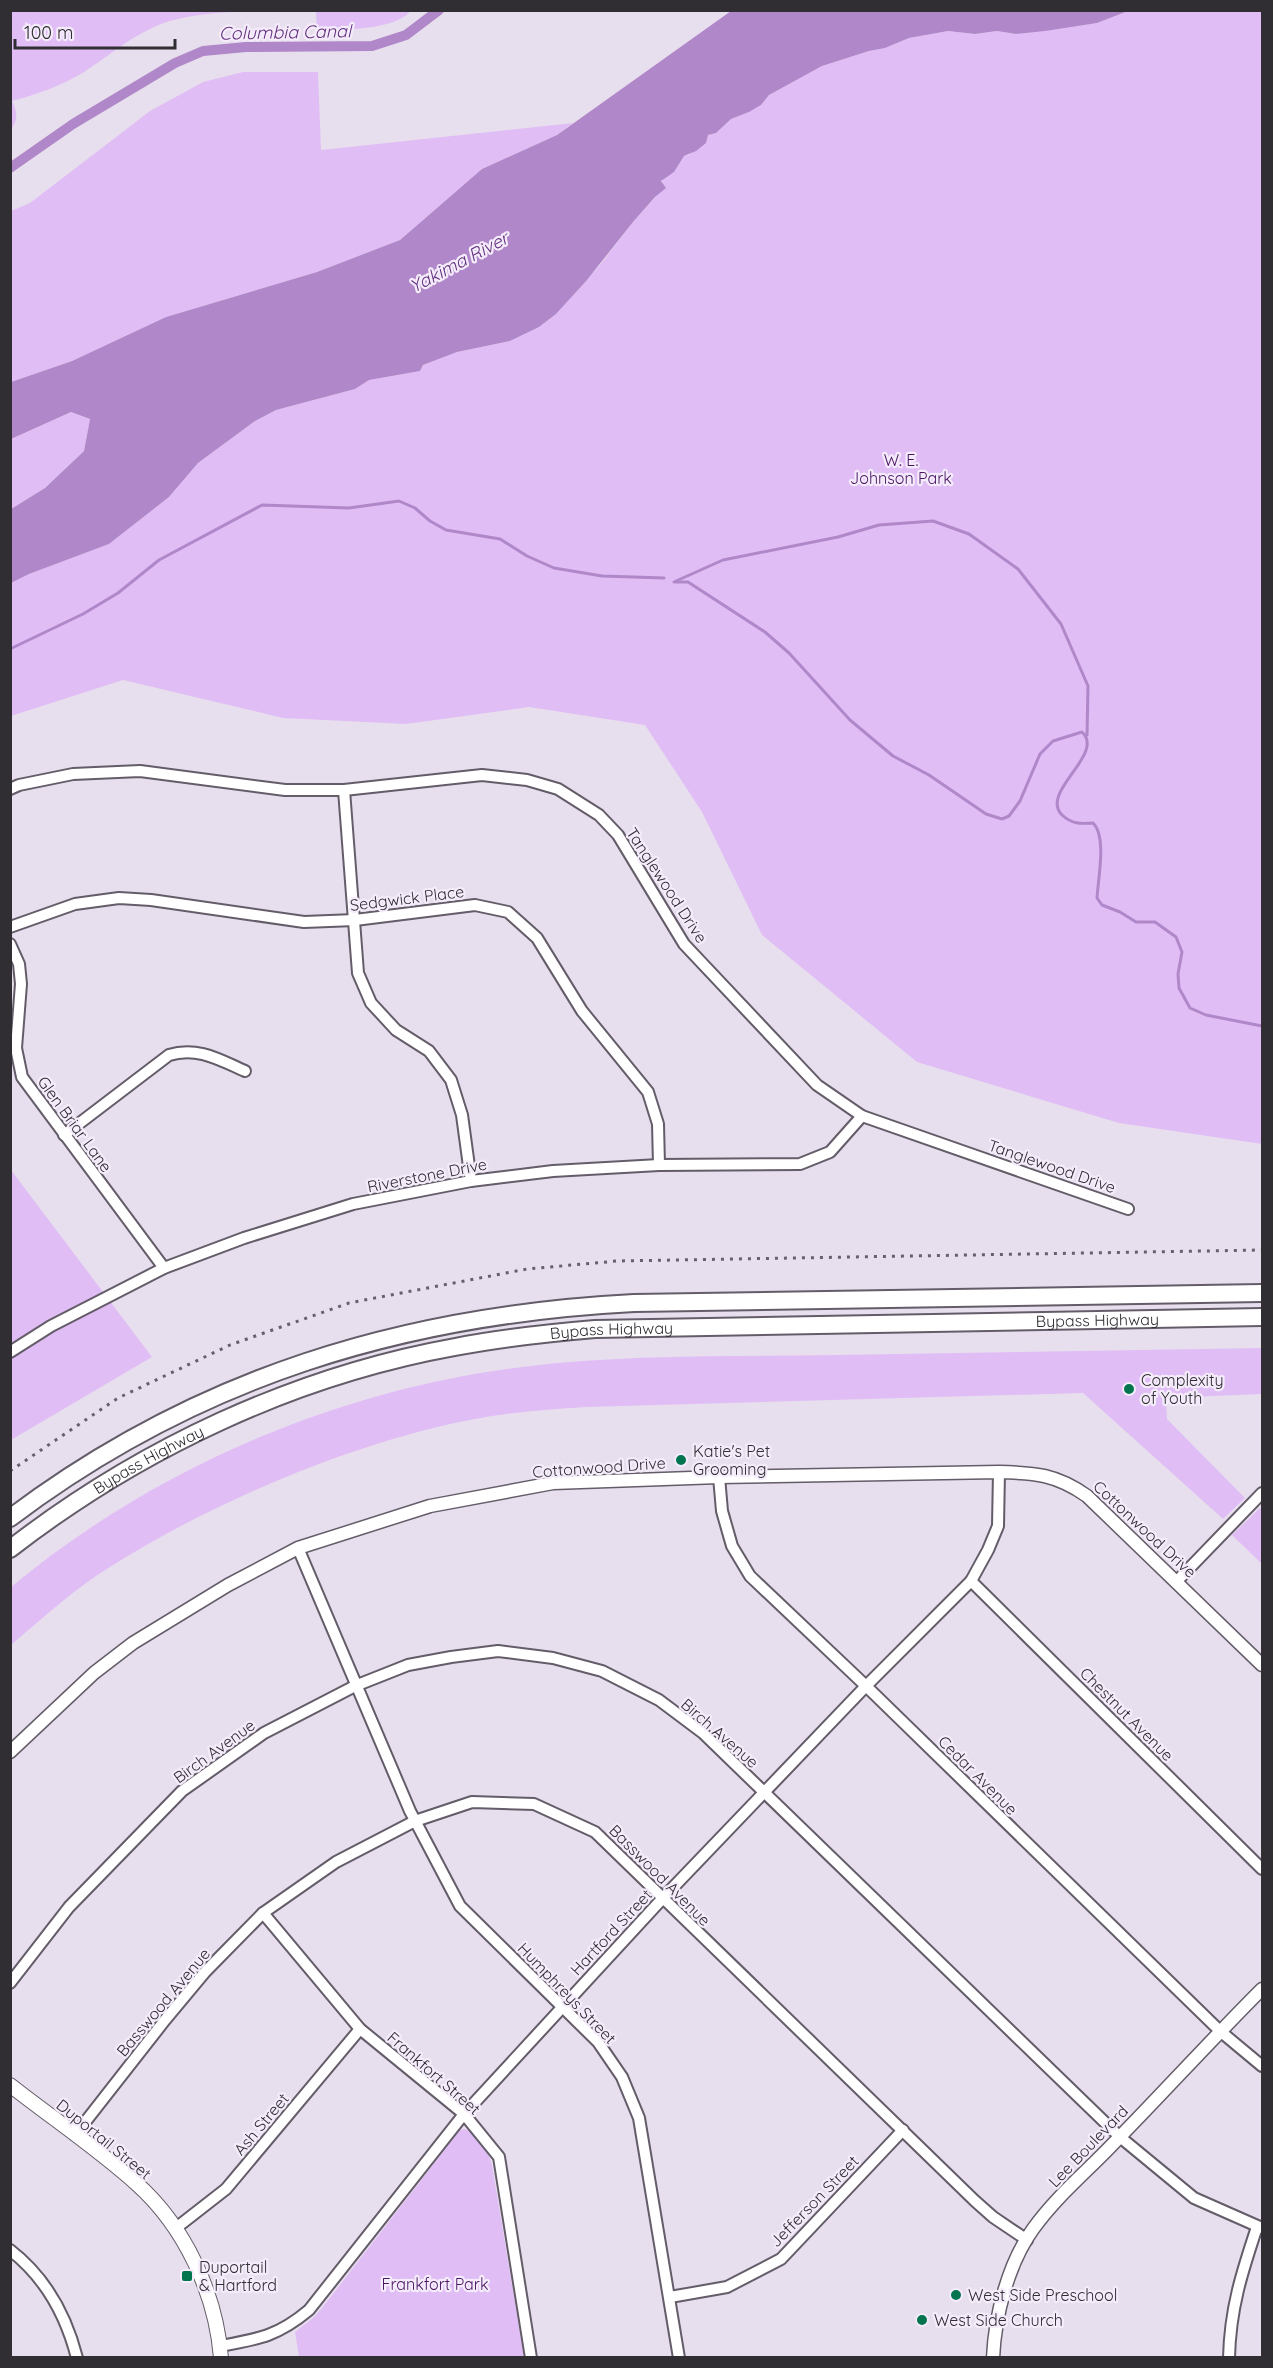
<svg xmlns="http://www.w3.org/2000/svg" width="1273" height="2368" font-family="Quicksand,sans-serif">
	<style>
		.green { fill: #e0bef5 }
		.water { fill: #b087c8 }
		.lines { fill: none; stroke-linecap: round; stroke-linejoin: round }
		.stream { stroke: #b087c8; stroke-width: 3 }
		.canal { stroke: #b087c8; stroke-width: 10 }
		.minor-casing { stroke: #645c68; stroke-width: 14 }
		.tertiary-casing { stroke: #645c68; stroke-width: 15 }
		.secondary-casing { stroke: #645c68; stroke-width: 16 }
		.trunk-casing { stroke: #645c68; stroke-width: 20 }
		.minor { stroke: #fff; stroke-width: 10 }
		.tertiary { stroke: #fff; stroke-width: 12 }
		.secondary { stroke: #fff; stroke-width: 14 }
		.trunk { stroke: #fff; stroke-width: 16 }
		.rail { stroke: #656169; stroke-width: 3; stroke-dasharray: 3 6; stroke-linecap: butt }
		.poi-dot { fill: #02754f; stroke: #f5ecfb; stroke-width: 2 }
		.labels { text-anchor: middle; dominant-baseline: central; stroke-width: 4.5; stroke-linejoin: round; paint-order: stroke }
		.park-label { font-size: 16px; fill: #4a1463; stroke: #f5ecfb }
		.street-label { font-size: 16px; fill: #302d33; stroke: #f5ecfb }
		.poi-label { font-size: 16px; fill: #302d33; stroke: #f5ecfb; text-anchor: start }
		.water-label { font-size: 18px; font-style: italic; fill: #63307e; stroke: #f5ecfb }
	</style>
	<rect width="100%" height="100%" fill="#e8dfee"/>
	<g class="green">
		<path d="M11,10H411V11C393,31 344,29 317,31L316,12C268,12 217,8 170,21C137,31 112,54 84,72C63,85 36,95 12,101C18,113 18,119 11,130Z"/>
		<path d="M1128,11H1262V1144L1119,1123L917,1062L762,935L702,812L645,725L529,707L406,724L283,718L123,680L11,716V583L29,574L109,544L169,497L198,463L255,421L276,410L355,389L368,380L420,371L423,365L457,352L510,341L539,327L556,314L600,265L633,222L660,192L663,178L674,172L684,156L689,155L708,135L716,133L731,119L749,112L761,105L769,95L822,66L869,51L885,48L909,38L948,31L975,34L997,31L1016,34L1097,23Z"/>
		<path d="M243,72H318L321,150L573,123L557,135L482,169L400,240L317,272L166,317L72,361L11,382V211L30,203L150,111L203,82Z"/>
		<path d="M71,412L90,419L84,451L45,488L11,509V439Z"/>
		<path d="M11,1170L152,1357L11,1440Z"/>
		<path d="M1262,1348V1394L1166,1398L1167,1419L1245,1498L1223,1519L1083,1393L587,1407C556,1409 524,1411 492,1416C368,1436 217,1499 110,1567C74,1589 43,1618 11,1645V1587C154,1468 337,1390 522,1367C626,1354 732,1357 836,1355C978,1353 1120,1350 1262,1348Z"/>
		<path d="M1260,1508L1262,1510V1564L1232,1535Z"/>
		<path d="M465,2129C480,2133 488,2151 492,2165L524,2357H299L295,2332L313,2318L322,2308L460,2130Z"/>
	</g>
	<path class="water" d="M731,11H1128L1097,23L1045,31L1016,34L997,31L975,34L948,31L909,38L885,48L869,51L822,66L769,95L761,105L749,112L731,119L716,133L708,135L706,143L696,151L684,156L674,172L661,181L666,188L655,197L633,222L587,280L556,314L539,327L510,341L457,352L423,365L420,371L369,380L355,389L276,410L255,421L198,463L169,497L109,544L29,574L11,583V509L45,488L84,451L90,419L71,412L11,439V382L72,361L166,317L317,272L400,240L482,169L557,135Z"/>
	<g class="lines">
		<g class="stream">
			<path d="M676,581L723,560L838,537L879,525L933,521L969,534L1018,569L1061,624L1088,686L1087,735"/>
			<path d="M674,582H688L765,632L789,653L850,720L893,756L929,775L986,814L1002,819L1009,816L1020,801L1040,754L1053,741L1082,732C1106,754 1039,792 1062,815C1072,824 1080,824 1093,823C1107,836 1098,879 1097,898L1102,905L1120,912L1136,922H1155L1176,937L1182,952L1178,974L1179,988L1190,1008L1206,1015L1262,1026"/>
			<path d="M10,649L83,614L118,593L159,560L262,505L349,508L399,501L415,508L430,521L446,530L500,539L527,556L554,568L602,576L664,578"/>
		</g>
		<path class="canal" d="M10,168L73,124L175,63L203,51L246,47L372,46L406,35L439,10"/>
		<defs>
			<g id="minor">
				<path d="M10,789L19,785L73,774L140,771L285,790H344L482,775L527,780L558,789L599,815L618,835L684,944L817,1085L862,1116L1128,1209"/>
				<path d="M344,790L358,973L371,1003L396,1030L429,1051L451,1080L462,1115L471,1181"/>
				<path d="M10,927L75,904L119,898L151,900L304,922L355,920L475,905L508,912L537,938L582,1011L648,1092L658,1124L659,1165"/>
				<path d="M10,944L19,964L21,984L16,1048L22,1077L164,1268"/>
				<path d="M64,1135L169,1055C197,1046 220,1060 245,1071"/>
				<path d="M10,1352L51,1326L164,1268L244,1238L353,1204L471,1181L553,1171L659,1165L800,1164L830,1152L862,1116"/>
				<path d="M719,1477L722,1511L732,1546L750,1576L866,1686L1220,2031L1262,2066"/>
				<path d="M298,1548L410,1811L460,1906L598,2042L622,2077L639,2118L679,2358"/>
				<path d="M971,1581L1262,1869"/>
				<path d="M1177,1581L1262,1493"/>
				<path d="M263,1913L360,2029L464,2114L499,2157L531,2358"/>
				<path d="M10,1983L69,1907L182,1791L264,1733L355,1686L408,1665L451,1657L498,1651L553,1658L602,1671L659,1700L703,1733L1120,2137L1194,2198L1262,2228"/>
				<path d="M75,2135L165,2020L205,1972L263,1913L336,1862L415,1821L472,1802L534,1804L595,1832L975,2201L993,2217L1027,2240"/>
				<path d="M176,2228L226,2189L360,2029"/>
				<path d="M10,2250C45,2277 66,2315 77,2358"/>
				<path d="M670,2297L727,2287L781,2259L903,2130"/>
				<path d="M220,2346C259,2339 278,2336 309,2310L464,2114L662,1899L866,1686L971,1581L988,1550L998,1526L999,1472"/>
				<path d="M1229,2358C1230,2309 1242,2272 1257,2227"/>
			</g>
			<g id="tertiary">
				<path d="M10,1752L94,1673L133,1643L228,1585L298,1548L430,1506L553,1483L719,1477L999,1472C1035,1473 1056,1474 1087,1496L1262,1665"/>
				<path d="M993,2358C995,2315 1008,2264 1033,2229C1055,2198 1085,2173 1111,2146C1162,2094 1211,2040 1262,1989"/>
			</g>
			<path id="secondary" d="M10,2085C52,2118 97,2148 137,2184C185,2227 216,2294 221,2358"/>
			<g id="trunk">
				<path d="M10,1518C197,1377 403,1315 634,1303L1262,1293"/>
				<path id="s1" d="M10,1549C139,1449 294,1376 455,1347C501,1338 548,1333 595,1329L1262,1317"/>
			</g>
		</defs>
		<use href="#minor" class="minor-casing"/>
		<use href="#tertiary" class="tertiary-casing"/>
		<use href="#secondary" class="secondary-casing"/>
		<use href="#trunk" class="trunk-casing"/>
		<use href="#minor" class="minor"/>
		<use href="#tertiary" class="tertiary"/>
		<use href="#secondary" class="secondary"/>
		<use href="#trunk" class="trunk"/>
		<path class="rail" d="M10,1471L118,1398L230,1345L349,1303L527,1269L617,1261L1262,1250"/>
	</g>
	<g class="poi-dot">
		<circle cx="1129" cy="1389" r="6"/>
		<circle cx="681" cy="1460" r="6"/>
		<rect x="181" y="2270" width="12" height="12" rx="3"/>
		<circle cx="956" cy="2295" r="6"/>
		<circle cx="922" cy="2320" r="6"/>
	</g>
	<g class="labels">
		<g class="park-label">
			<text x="901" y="460">W. E.<tspan x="901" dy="18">Johnson Park</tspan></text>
			<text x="435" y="2284">Frankfort Park</text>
		</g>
		<g class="street-label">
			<text transform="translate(667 885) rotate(57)">Tanglewood Drive</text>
			<text transform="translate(407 898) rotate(-7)">Sedgwick Place</text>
			<text transform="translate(75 1124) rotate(54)">Glen Briar Lane</text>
			<text transform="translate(1052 1166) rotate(19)">Tanglewood Drive</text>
			<text transform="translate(427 1175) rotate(-11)">Riverstone Drive</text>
			<text stroke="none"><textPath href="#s1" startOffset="1137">Bypass Highway</textPath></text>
			<text stroke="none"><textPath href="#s1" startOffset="651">Bypass Highway</textPath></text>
			<text stroke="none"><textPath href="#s1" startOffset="165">Bypass Highway</textPath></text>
			<text transform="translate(599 1467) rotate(-4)">Cottonwood Drive</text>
			<text transform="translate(1145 1529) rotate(43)">Cottonwood Drive</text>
			<text transform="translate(1127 1714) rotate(45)">Chestnut Avenue</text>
			<text transform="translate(720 1733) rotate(41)">Birch Avenue</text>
			<text transform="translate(214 1751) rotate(-36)">Birch Avenue</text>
			<text transform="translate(978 1775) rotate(45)">Cedar Avenue</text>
			<text transform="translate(660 1875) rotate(45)">Basswood Avenue</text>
			<text transform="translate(611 1932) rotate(-47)">Hartford Street</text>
			<text transform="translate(567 1993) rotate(46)">Humphreys Street</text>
			<text transform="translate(163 2002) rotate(-50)">Basswood Avenue</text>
			<text transform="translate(434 2073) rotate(41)">Frankfort Street</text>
			<text transform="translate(261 2124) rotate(-50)">Ash Street</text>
			<text transform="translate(104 2139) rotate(39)">Duportail Street</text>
			<text transform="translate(1088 2146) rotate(-46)">Lee Boulevard</text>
			<text transform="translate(814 2201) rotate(-46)">Jefferson Street</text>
		</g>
		<g class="poi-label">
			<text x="1141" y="1380">Complexity<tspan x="1141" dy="18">of Youth</tspan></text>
			<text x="693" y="1451">Katie's Pet<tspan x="693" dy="18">Grooming</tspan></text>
			<text x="199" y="2267">Duportail<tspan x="199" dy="18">&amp; Hartford</tspan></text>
			<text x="968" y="2295">West Side Preschool</text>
			<text x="934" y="2320">West Side Church</text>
		</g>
		<g class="water-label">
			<text transform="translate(285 32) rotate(-1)">Columbia Canal</text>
			<text transform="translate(459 262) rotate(-28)">Yakima River</text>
		</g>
	</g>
	<rect width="1273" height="2368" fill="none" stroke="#302d33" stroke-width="24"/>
	<path d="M15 39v9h160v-9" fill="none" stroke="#302d33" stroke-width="3"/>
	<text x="24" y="39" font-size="18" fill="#302d33" stroke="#f5ecfb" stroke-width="4.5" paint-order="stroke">100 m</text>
</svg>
